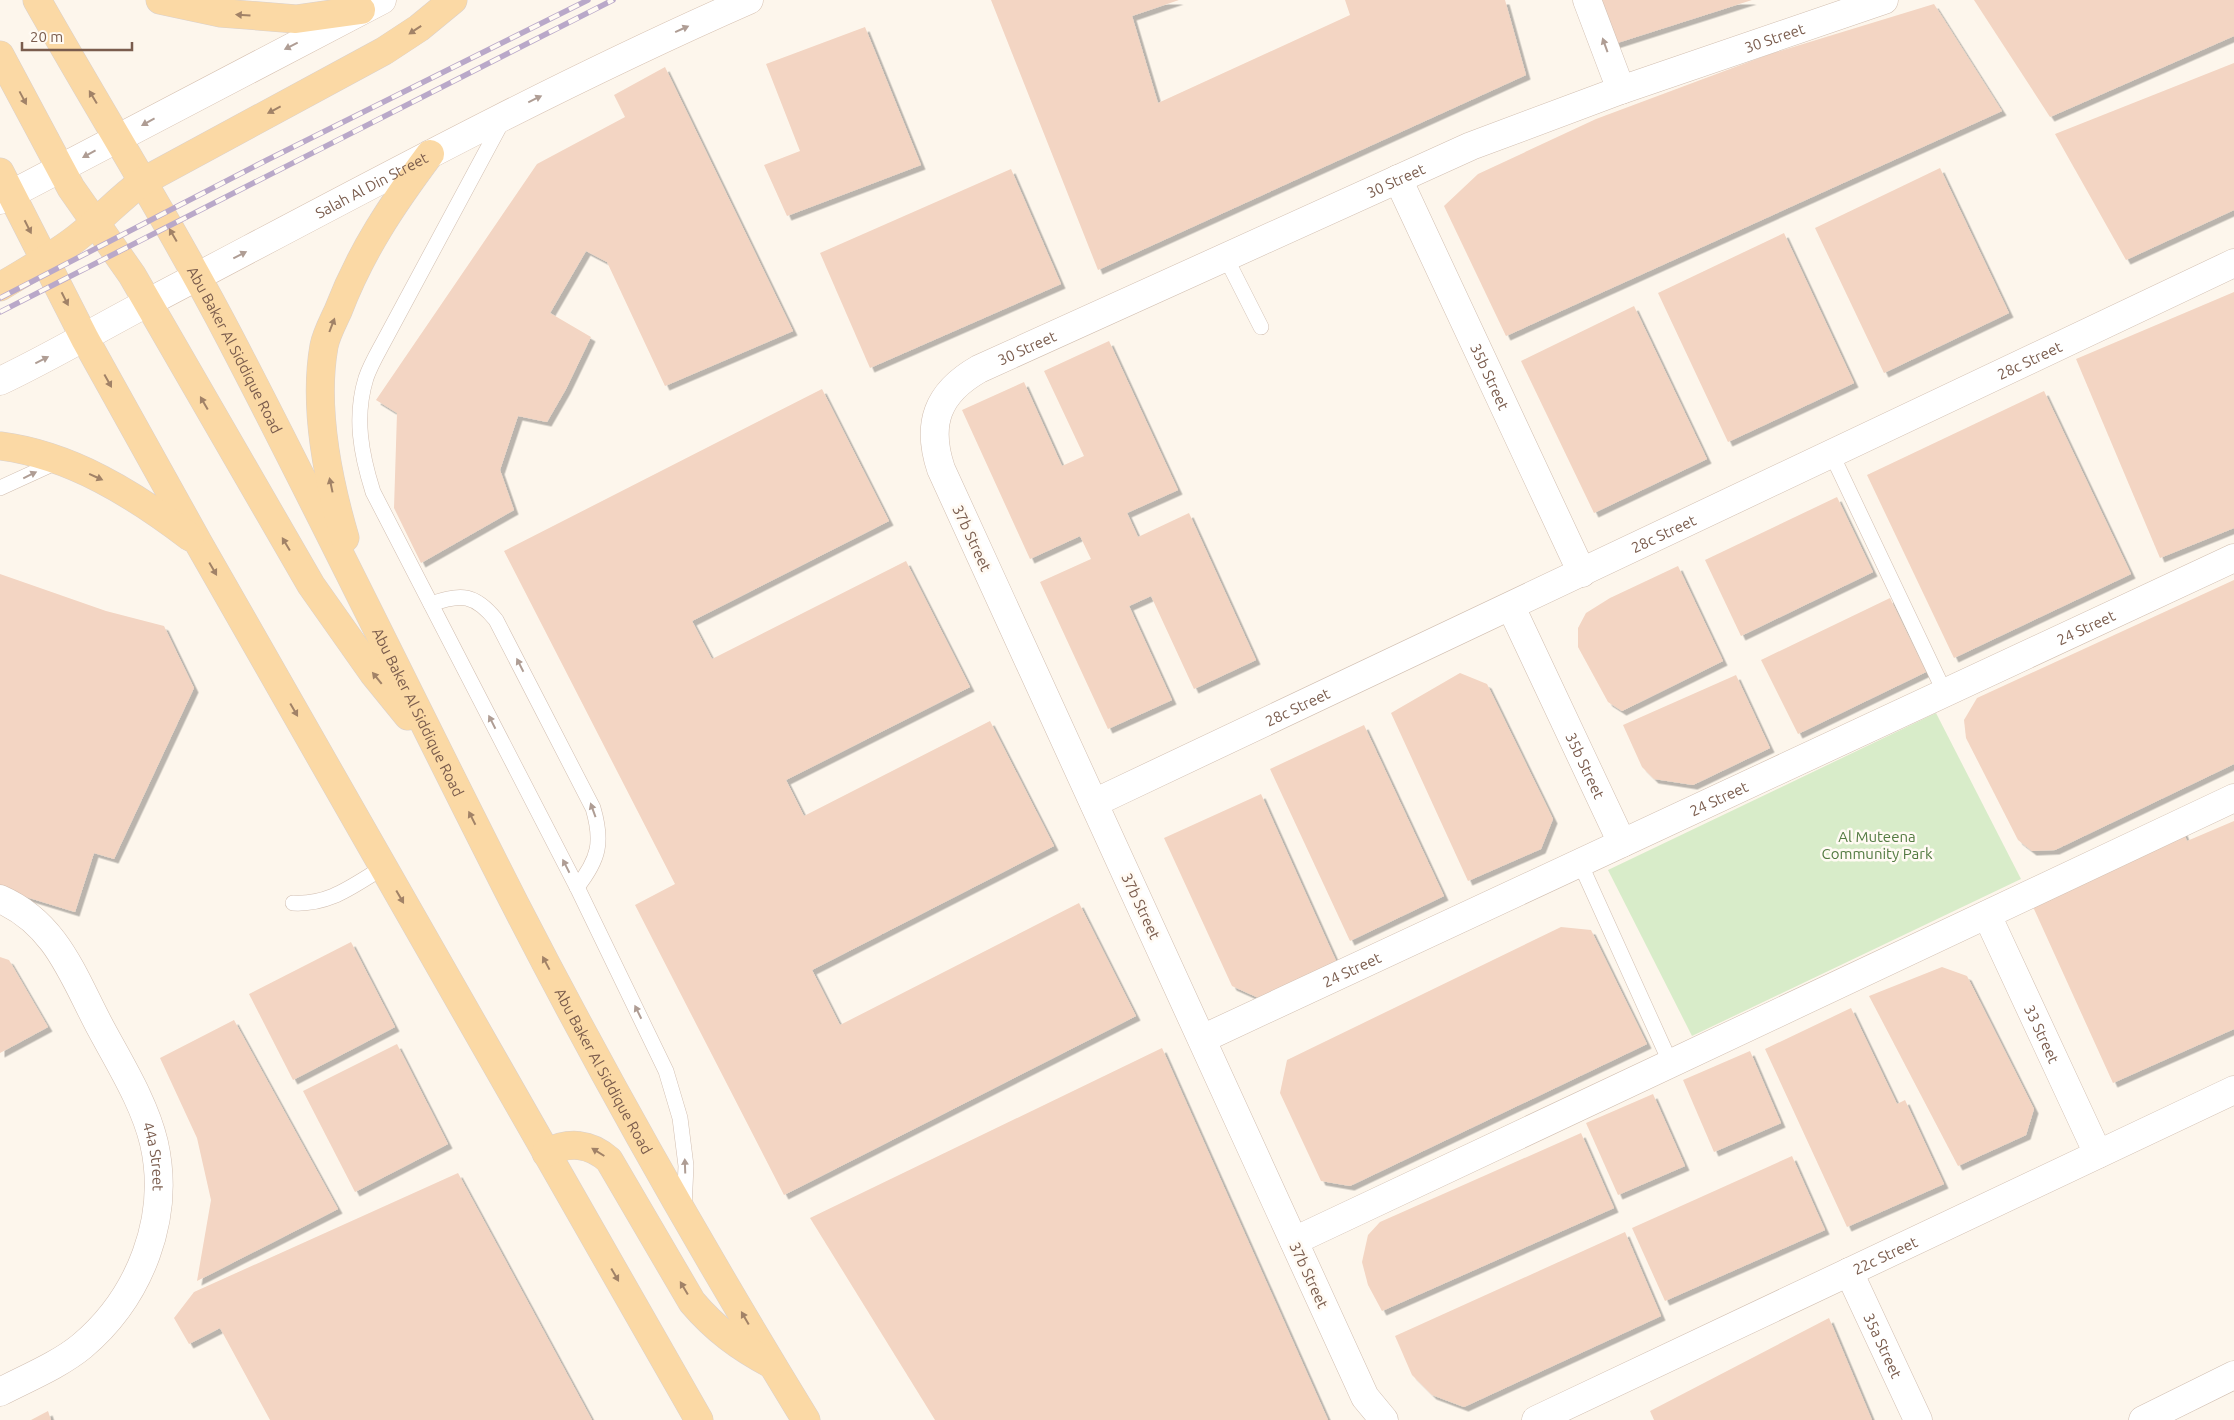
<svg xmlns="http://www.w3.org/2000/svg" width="2234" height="1420" font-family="Ubuntu,sans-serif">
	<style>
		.park { fill: #d8ecc9 }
		.building { fill: #f3d5c3; filter: url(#shadow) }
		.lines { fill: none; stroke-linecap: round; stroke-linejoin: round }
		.lane-casing { stroke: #d1beb0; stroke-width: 16 }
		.street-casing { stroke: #d1beb0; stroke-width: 29 }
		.secondary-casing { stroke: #d6c0b0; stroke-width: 29 }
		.primary-casing { stroke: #dad1cd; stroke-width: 29 }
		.lane { stroke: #fff; stroke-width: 15 }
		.street { stroke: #fff; stroke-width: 28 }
		.secondary { stroke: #fff; stroke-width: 28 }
		.primary { stroke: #fbd9a5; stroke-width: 28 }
		.rail-casing { stroke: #b9a8c9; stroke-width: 5.5 }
		.rail { stroke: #fffaf3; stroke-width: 4; stroke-dasharray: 11; stroke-linecap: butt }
		.oneway { fill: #a18267 }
		.oneway2 { fill: #af9d94 }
		.labels { text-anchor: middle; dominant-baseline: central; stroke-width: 5; stroke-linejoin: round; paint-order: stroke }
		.street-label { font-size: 15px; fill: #7a5c4d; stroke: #fffaf3 }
		.park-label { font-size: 15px; fill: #537a41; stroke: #fffaf3 }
	</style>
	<defs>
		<filter id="shadow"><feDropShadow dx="4.5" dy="4.5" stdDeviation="0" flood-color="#0004"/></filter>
	</defs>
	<rect width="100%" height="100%" fill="#fdf6ec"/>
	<path class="park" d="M1936,713L2021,879L1692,1036L1608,870Z"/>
	<g class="building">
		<path d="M991,0H1179L1132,16L1158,103L1350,15L1345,0H1505L1526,75L1098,270Z"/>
		<path d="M1597,0H1752L1611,45Z"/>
		<path d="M1974,0H2234V36L2050,117Z"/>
		<path d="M1934,4L2002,111L1506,336L1444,206L1478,174L1596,119L1770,54Z"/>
		<path d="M865,27L921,165L787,216L764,165L800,151L766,64Z"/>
		<path d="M2234,63V210L2126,260L2055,134Z"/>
		<path d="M665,67L793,331L665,386L607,262L586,251L550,313L591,337L566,389L547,422L518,416L500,470L514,510L421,563L394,508L397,413L376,400L537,164L625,117L614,95Z"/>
		<path d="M1940,168L2009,313L1884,373L1815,228Z"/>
		<path d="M1011,169L1061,284L870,368L820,253Z"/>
		<path d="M1784,233L1854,383L1728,442L1658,293Z"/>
		<path d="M2234,292V528L2160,558L2076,359Z"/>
		<path d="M1634,306L1707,459L1594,513L1521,361Z"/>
		<path d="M1109,341L1178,490L1127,513L1138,537L1189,513L1256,660L1194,689L1151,596L1129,606L1172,700L1108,729L1040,582L1091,559L1080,536L1030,559L962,410L1024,382L1062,466L1084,456L1044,371Z"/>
		<path d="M822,389L889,521L692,621L712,659L906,561L970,687L786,780L804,816L990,721L1054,846L812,970L840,1025L1079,903L1136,1016L784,1195L635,905L675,884L504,551Z"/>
		<path d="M2044,391L2131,574L1954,658L1867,475Z"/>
		<path d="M1837,497L1873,572L1741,636L1705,560Z"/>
		<path d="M1678,566L1723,661L1622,711L1608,702L1578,647V628L1586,613L1610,598Z"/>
		<path d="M0,574L106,611L164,626L194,688L114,859L94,853L75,912L0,889Z"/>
		<path d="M2234,580V764L2055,850L2032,851L2018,840L1966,738L1964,720L1977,698Z"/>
		<path d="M1890,598L1926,672L1798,734L1761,660Z"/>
		<path d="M1460,673L1487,684L1553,819L1541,849L1468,881L1391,713Z"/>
		<path d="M1736,675L1770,748L1693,785L1654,779L1642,767L1623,725Z"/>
		<path d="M1364,725L1444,896L1350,941L1270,769Z"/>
		<path d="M1261,794L1337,963L1263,1000L1232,986L1164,838Z"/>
		<path d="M2234,821V1029L2113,1083L2029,898L2182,829L2187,841Z"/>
		<path d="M1561,927L1591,930L1647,1044L1350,1186L1321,1181L1280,1093L1287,1060Z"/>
		<path d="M351,942L395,1027L293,1080L249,994Z"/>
		<path d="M0,957L9,960L48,1027L0,1053Z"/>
		<path d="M1942,967L1967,976L2034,1109L2026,1135L1958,1166L1869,996Z"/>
		<path d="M1851,1008L1897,1104L1905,1100L1944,1184L1847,1227L1765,1049Z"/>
		<path d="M234,1020L338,1209L197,1281L211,1200L197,1138L160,1058Z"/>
		<path d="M397,1044L448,1144L355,1192L303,1091Z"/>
		<path d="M1162,1048L1328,1420H935L810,1218Z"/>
		<path d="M1750,1051L1781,1123L1714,1152L1683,1080Z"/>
		<path d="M1653,1094L1685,1166L1618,1195L1586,1123Z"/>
		<path d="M1581,1133L1614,1208L1382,1311L1368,1285L1362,1262L1368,1235L1380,1222Z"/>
		<path d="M1792,1156L1825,1230L1665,1301L1632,1228Z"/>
		<path d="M458,1173L592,1420H270L220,1328L189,1344L174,1318L194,1292Z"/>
		<path d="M1625,1232L1661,1316L1464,1407L1432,1395L1412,1375L1395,1336Z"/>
		<path d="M1829,1318L1872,1420H1654L1650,1411Z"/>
		<path d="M48,1411L51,1420H31Z"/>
	</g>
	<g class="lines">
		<defs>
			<g id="lane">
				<path d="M503,120L383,343C377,354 370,366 366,378C354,417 361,454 373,492L577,887L666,1071L680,1118L686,1166L684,1208"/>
				<path d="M1226,258L1261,327"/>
				<path d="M1832,455L1945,693"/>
				<path d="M0,488L59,461"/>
				<path d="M431,604C461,593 475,594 496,620L593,808C603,842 599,859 577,887"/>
				<path d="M1580,863L1671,1064"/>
				<path d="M293,903C330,905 352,886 384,867"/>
			</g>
			<g id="street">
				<path d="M1587,0L1621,90"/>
				<path id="s1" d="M1398,179L1582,573"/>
				<path id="s2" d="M1511,607L1622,843"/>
				<path id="s3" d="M1094,803L2234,263"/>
				<path id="s4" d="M0,899C55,923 72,973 98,1023C118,1061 144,1101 154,1143C171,1218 140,1297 82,1346C59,1365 27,1378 0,1392"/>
				<path id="s5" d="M1987,915L2098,1154"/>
				<path id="s6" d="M1202,1039L2234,558"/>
				<path d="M1294,1241L2234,798"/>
				<path id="s7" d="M1849,1272L1918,1420"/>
				<path id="s8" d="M1384,1420L1365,1397L941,469C926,424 937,393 979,369L1471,146L1621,90L1884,0"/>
				<path id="s9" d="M1536,1420L2234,1090"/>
				<path d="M2143,1420L2234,1375"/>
			</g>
			<g id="secondary">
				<path d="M0,200L382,0"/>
				<path id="s10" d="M0,381C51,357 99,328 149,302C347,198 544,90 749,0"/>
			</g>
			<g id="primary">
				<path id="s11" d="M37,0C101,113 170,223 230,338C328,526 419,716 515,904C605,1079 703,1252 806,1420"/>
				<path d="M160,0L221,13L296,19L361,10"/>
				<path d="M0,55L71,188L132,275L311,585L373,673L408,716"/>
				<path d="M0,172L85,339L199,544L699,1420"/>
				<path d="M0,287C26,271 54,256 78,237C101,219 119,199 142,182L384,51L419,28L453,0"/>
				<path d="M0,446C71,455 135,495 190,537"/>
				<path d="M345,538C328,480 313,408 324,346C326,335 333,322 338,311C361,251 392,205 430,154"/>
				<path d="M546,1153C569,1141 590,1143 609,1160L692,1302C715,1329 739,1347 771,1364"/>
			</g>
		</defs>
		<use href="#lane" class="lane-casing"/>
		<use href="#street" class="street-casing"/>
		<use href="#secondary" class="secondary-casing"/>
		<use href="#primary" class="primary-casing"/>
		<use href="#lane" class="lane"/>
		<use href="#street" class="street"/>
		<use href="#secondary" class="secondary"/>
		<use href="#primary" class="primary"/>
		<defs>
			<g id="rail">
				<path d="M0,298L267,160L588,0"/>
				<path d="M0,312L613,0"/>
			</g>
		</defs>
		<use href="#rail" class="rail-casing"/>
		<use href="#rail" class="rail"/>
	</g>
	<defs><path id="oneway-solid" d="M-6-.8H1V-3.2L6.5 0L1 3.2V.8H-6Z" transform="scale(1.25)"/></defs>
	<g class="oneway">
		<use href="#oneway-solid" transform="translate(243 15) rotate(-176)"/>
		<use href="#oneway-solid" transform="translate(415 30) rotate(146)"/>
		<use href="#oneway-solid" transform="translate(93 97) rotate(-121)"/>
		<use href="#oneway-solid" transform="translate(23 98) rotate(62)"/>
		<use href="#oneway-solid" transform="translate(274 110) rotate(152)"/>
		<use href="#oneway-solid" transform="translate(28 227) rotate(63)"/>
		<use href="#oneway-solid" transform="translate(173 235) rotate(-120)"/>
		<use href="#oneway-solid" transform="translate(65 299) rotate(63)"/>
		<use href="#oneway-solid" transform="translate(332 325) rotate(-69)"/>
		<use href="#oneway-solid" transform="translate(108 381) rotate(61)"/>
		<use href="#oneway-solid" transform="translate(204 403) rotate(-120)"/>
		<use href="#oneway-solid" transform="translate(96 477) rotate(24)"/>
		<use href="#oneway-solid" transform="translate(331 485) rotate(-102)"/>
		<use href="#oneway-solid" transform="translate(286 544) rotate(-121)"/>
		<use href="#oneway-solid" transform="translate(213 569) rotate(60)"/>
		<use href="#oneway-solid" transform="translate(377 678) rotate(-129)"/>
		<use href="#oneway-solid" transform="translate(294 710) rotate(60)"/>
		<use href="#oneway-solid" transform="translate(472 818) rotate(-117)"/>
		<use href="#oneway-solid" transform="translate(400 897) rotate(60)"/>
		<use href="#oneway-solid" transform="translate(546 963) rotate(-118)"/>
		<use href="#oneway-solid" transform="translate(598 1152) rotate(-148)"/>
		<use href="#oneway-solid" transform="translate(615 1275) rotate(60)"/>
		<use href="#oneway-solid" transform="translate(684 1288) rotate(-121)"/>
		<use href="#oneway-solid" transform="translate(745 1318) rotate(-120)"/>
	</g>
	<g class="oneway2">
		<use href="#oneway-solid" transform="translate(682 29) rotate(-24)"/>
		<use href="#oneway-solid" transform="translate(1605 45) rotate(-110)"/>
		<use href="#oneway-solid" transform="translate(291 46) rotate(153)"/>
		<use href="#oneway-solid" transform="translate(535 99) rotate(-26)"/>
		<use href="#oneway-solid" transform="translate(148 122) rotate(151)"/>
		<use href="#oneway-solid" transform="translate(89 154) rotate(151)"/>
		<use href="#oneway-solid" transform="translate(240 255) rotate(-27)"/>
		<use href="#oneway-solid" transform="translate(42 360) rotate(-27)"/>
		<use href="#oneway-solid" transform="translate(30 475) rotate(-26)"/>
		<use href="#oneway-solid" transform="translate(520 665) rotate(-117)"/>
		<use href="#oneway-solid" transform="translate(492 722) rotate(-117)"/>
		<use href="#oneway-solid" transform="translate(593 810) rotate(-110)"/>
		<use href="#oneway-solid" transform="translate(566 866) rotate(-117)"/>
		<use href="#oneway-solid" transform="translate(638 1012) rotate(-116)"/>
		<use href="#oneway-solid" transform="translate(685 1166) rotate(-92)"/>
	</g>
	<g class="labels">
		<g class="street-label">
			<text stroke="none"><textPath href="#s8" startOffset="2031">30 Street</textPath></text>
			<text stroke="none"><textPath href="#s8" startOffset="1626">30 Street</textPath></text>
			<text stroke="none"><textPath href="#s10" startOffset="420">Salah Al Din Street</textPath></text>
			<text stroke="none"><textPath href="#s8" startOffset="1221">30 Street</textPath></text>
			<text stroke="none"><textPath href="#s11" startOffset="402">Abu Baker Al Siddique Road</textPath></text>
			<text stroke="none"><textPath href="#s3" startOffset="1035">28c Street</textPath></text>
			<text stroke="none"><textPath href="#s1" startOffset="218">35b Street</textPath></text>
			<text stroke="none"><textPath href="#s3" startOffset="630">28c Street</textPath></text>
			<text transform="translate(972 538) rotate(65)">37b Street</text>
			<text stroke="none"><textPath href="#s6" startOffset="975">24 Street</textPath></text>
			<text stroke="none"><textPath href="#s3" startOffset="225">28c Street</textPath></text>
			<text stroke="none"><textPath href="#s11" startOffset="808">Abu Baker Al Siddique Road</textPath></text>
			<text stroke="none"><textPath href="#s2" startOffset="175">35b Street</textPath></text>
			<text stroke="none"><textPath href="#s6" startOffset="570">24 Street</textPath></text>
			<text transform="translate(1141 906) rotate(65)">37b Street</text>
			<text stroke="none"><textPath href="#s6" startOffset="165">24 Street</textPath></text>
			<text stroke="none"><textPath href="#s5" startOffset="131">33 Street</textPath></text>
			<text stroke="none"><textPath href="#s11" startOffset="1212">Abu Baker Al Siddique Road</textPath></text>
			<text stroke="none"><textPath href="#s4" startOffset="308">44a Street</textPath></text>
			<text stroke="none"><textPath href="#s9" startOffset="386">22c Street</textPath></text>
			<text transform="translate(1309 1275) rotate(65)">37b Street</text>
			<text stroke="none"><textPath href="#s7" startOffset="81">35a Street</textPath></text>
		</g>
		<g class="park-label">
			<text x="1877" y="836">Al Muteena<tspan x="1877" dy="17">Community Park</tspan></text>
		</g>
	</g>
	<path d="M22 42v8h110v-8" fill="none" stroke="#7a5c4d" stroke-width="2.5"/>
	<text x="30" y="42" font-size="15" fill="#7a5c4d" stroke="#fffaf3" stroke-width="4" paint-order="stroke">20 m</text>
</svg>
